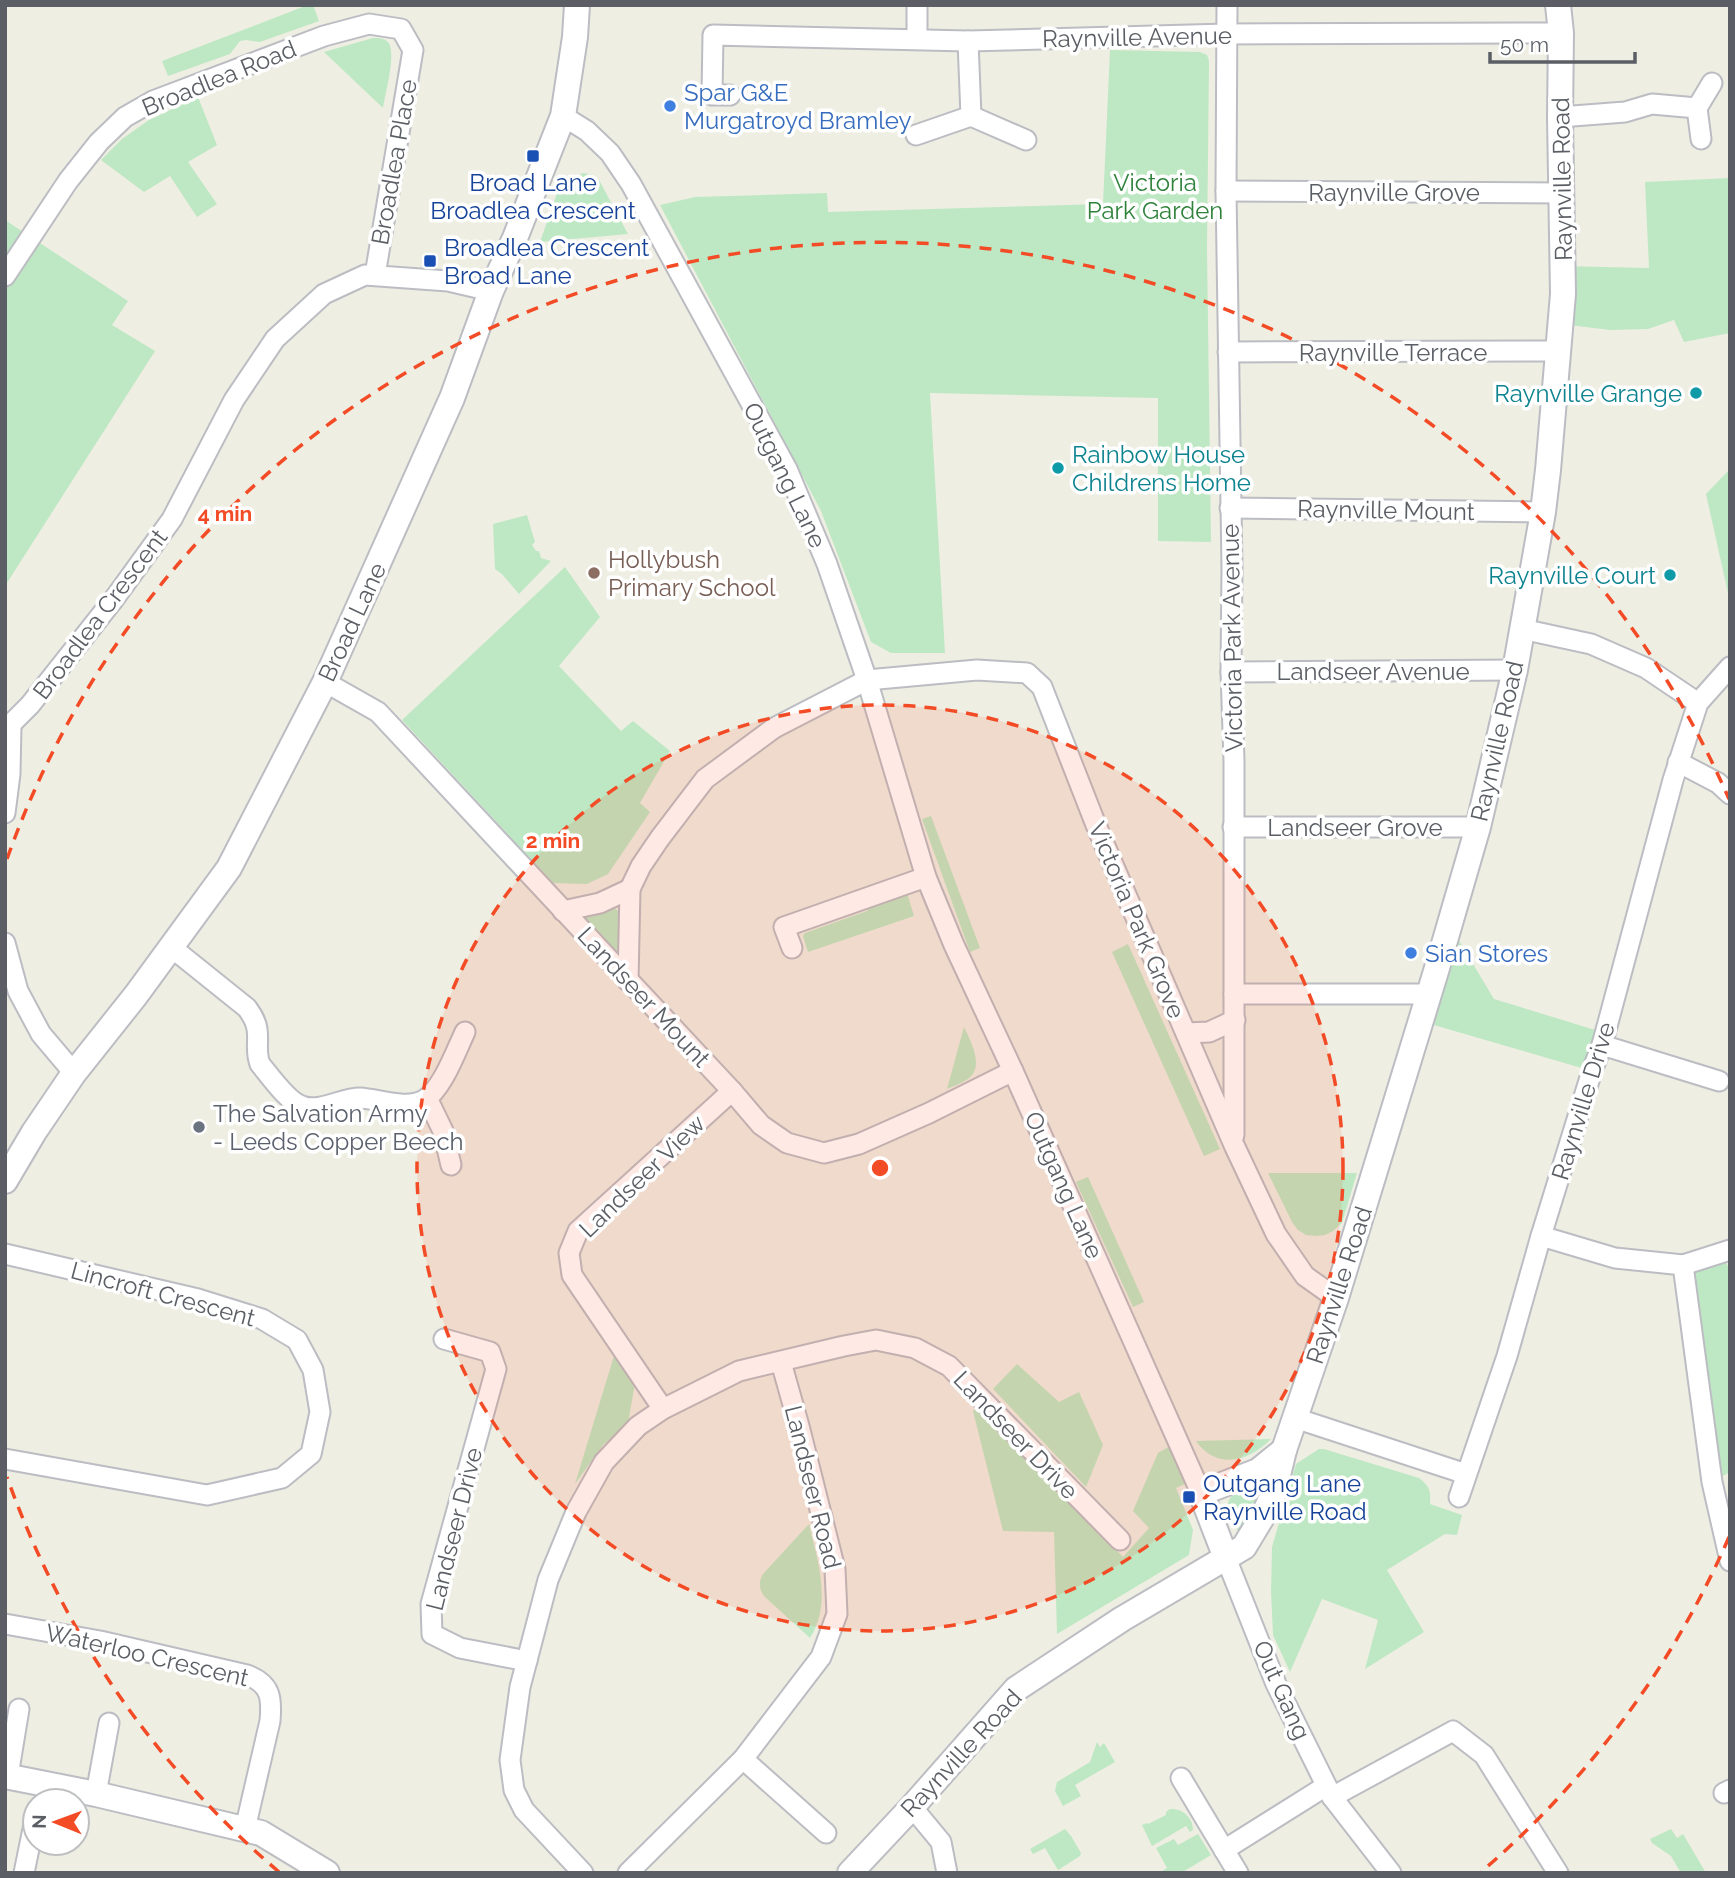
<svg xmlns="http://www.w3.org/2000/svg" width="1735" height="1878" font-family="Raleway,sans-serif">
	<style>
		.green { fill: #bee8c3 }
		.lines { fill: none; stroke-linecap: round; stroke-linejoin: round }
		.minor-casing { stroke: #bbbdc3; stroke-width: 23 }
		.tertiary-casing { stroke: #bbbdc3; stroke-width: 28 }
		.minor { stroke: #fff; stroke-width: 19 }
		.tertiary { stroke: #fff; stroke-width: 24 }
		.ring { fill: none; stroke: #f34b25; stroke-width: 3.5; stroke-dasharray: 12 9 }
		.shop-dot { fill: #3f7fe0; stroke: #fff; stroke-width: 2.5 }
		.transit-dot { fill: #1a4fb4; stroke: #fff; stroke-width: 2.5 }
		.culture-dot { fill: #0f9aa8; stroke: #fff; stroke-width: 2.5 }
		.education-dot { fill: #8d6e63; stroke: #fff; stroke-width: 2.5 }
		.worship-dot { fill: #6b7280; stroke: #fff; stroke-width: 2.5 }
		.labels { text-anchor: middle; dominant-baseline: central; stroke-width: 7; stroke-linejoin: round; paint-order: stroke }
		.street-label { font-size: 24px; fill: #5b5f65; stroke: #fff }
		.shop-label { font-size: 24px; fill: #366cbe; stroke: #fff; text-anchor: start }
		.transit-label { font-size: 24px; fill: #164399; stroke: #fff; text-anchor: start }
		.park-label { font-size: 24px; fill: #2f823b; stroke: #fff }
		.culture-label { font-size: 24px; fill: #0d838f; stroke: #fff; text-anchor: end }
		.education-label { font-size: 24px; fill: #785e54; stroke: #fff; text-anchor: start }
		.worship-label { font-size: 24px; fill: #5b616d; stroke: #fff; text-anchor: start }
		.centre { fill: #f34b25; stroke: #fff; stroke-width: 3.5 }
		.ring-label { font-size: 21px; text-anchor: middle; font-weight: bold; fill: #f34b25; stroke: #fff; stroke-width: 7; stroke-linejoin: round; paint-order: stroke }
	</style>
	<rect width="100%" height="100%" fill="#efeee3"/>
	<g class="green">
		<path d="M308,5H313L319,21L260,42L246,40L240,41L230,54L168,76L162,61Z"/>
		<path d="M373,38C379,38 384,38 388,42C397,52 385,95 383,108L324,52Z"/>
		<path d="M1110,50L1200,52L1207,55L1209,61L1207,249L1211,542L1158,541V398L930,393L945,653H891L871,642L821,511L660,205L695,197L827,193L828,212L1103,204Z"/>
		<path d="M198,97L217,145L188,162L217,204L197,217L170,176L144,192L101,160L122,139L149,120Z"/>
		<path d="M583,173L594,175L599,180L628,234L540,242L560,185Z"/>
		<path d="M1730,178V333L1684,342L1674,320L1648,329L1610,330L1561,324L1563,266L1649,268L1645,182Z"/>
		<path d="M5,220L128,301L112,325L155,351L5,586Z"/>
		<path d="M1730,469V602L1706,494Z"/>
		<path d="M527,515L535,542L532,545L536,551H539L541,558L551,561L519,594L502,574L495,569L493,524Z"/>
		<path d="M565,567L600,617L559,666L621,731L633,721L670,751L640,803L650,812L608,874L587,884L553,883L402,720Z"/>
		<path d="M931,816L980,948L970,952L922,819Z"/>
		<path d="M907,893L914,916L808,952L803,936L805,933L867,911L871,905Z"/>
		<path d="M613,908L619,911L620,950L617,954L583,919L586,915Z"/>
		<path d="M1449,924L1494,999L1605,1033L1592,1071L1420,1021Z"/>
		<path d="M1128,944L1220,1149L1204,1156L1112,952Z"/>
		<path d="M964,1027C971,1042 985,1067 968,1079C962,1083 954,1086 947,1089Z"/>
		<path d="M1268,1173H1357L1342,1223L1333,1231L1325,1235L1316,1236L1306,1235L1298,1230L1292,1222Z"/>
		<path d="M1088,1177L1144,1302L1133,1307L1076,1182Z"/>
		<path d="M1722,1253L1730,1271V1472L1712,1482L1683,1265Z"/>
		<path d="M614,1356L635,1383L628,1423L603,1445L575,1484Z"/>
		<path d="M1017,1364L1059,1402L1079,1392L1103,1445L1086,1487L993,1389Z"/>
		<path d="M978,1406L1123,1557L1149,1528L1133,1511L1158,1453L1170,1446L1187,1483L1176,1488L1193,1530L1189,1555L1057,1634L1054,1532L1003,1531L973,1411Z"/>
		<path d="M1271,1439C1249,1461 1217,1471 1196,1441Z"/>
		<path d="M1319,1449H1324L1419,1478C1430,1486 1431,1492 1430,1504L1462,1515L1457,1535L1445,1534L1387,1570L1424,1632L1365,1669L1378,1620L1322,1599L1290,1672L1273,1635L1271,1591L1272,1547L1296,1464Z"/>
		<path d="M1255,1483L1261,1489V1495L1241,1530H1238C1229,1522 1222,1503 1234,1494C1239,1489 1248,1486 1255,1483Z"/>
		<path d="M809,1524C818,1562 832,1603 810,1638L765,1597C759,1590 758,1582 763,1574Z"/>
		<path d="M1097,1742L1100,1747L1104,1743L1115,1762L1075,1785L1081,1796L1063,1806L1055,1791L1057,1782L1090,1762Z"/>
		<path d="M1170,1809C1182,1808 1193,1817 1193,1830L1190,1832L1186,1826L1152,1846L1142,1825L1147,1823L1148,1824L1166,1815V1812Z"/>
		<path d="M1065,1829L1071,1836L1081,1853L1080,1856L1058,1870L1045,1848L1033,1854L1030,1849Z"/>
		<path d="M1671,1829L1677,1838L1683,1834L1706,1873H1681L1671,1856L1652,1843L1650,1839Z"/>
		<path d="M1198,1834L1211,1855L1181,1873H1159L1167,1868L1156,1848L1174,1839L1178,1845Z"/>
	</g>
	<g class="lines">
		<defs>
			<g id="minor">
				<path d="M917,5V38"/>
				<path d="M1227,5L1226,191L1232,568L1231,672L1234,761V1135"/>
				<path d="M730,95H712L713,35L968,41L1227,34L1561,33"/>
				<path d="M1697,108L1712,83"/>
				<path d="M563,116L587,131L610,153L631,184L787,469L827,564L867,680L926,877L954,945L1013,1071L1201,1493"/>
				<path d="M971,116L1026,140"/>
				<path d="M1560,117L1625,112L1652,104L1697,108L1701,139"/>
				<path d="M916,135L971,116L968,41"/>
				<path d="M1226,191L1562,193"/>
				<path d="M5,276L68,181L99,142L125,117L153,101L324,36L369,24L401,29L413,50L375,275"/>
				<path d="M1228,352L1558,351"/>
				<path d="M1230,508L1543,512"/>
				<path d="M1522,629L1591,644L1646,668L1698,703"/>
				<path d="M1231,672L1515,670"/>
				<path d="M325,682L378,712L732,1091L761,1125L787,1143L824,1153L859,1144L929,1113L1013,1071"/>
				<path d="M5,730L30,705L114,599L172,519L234,400L275,339L324,294L365,275L448,281L491,291"/>
				<path d="M1678,762L1718,783L1730,794"/>
				<path d="M5,813L10,774L11,726"/>
				<path d="M1233,827H1478"/>
				<path d="M630,889L641,866L660,838L705,779L774,728L867,680L977,670L1027,673L1042,687L1096,825L1234,1145L1276,1234L1305,1276L1336,1298"/>
				<path d="M563,911L600,903L630,889L628,981"/>
				<path d="M5,943L18,991L41,1034L74,1073"/>
				<path d="M171,947L247,1008C252,1015 256,1021 257,1029C259,1041 255,1052 260,1064C270,1076 288,1102 302,1106C320,1113 341,1098 360,1098C379,1099 406,1110 424,1100C442,1090 456,1051 465,1032"/>
				<path d="M792,948L784,927L926,877"/>
				<path d="M1234,994H1429"/>
				<path d="M1186,1033L1209,1032L1235,1020"/>
				<path d="M1602,1045L1719,1081"/>
				<path d="M427,1098L443,1131L451,1165"/>
				<path d="M1541,1236L1615,1258L1683,1265L1730,1250"/>
				<path d="M5,1254L198,1299L262,1319L297,1340L313,1370L320,1412L311,1454L282,1478L207,1495L5,1459"/>
				<path d="M1683,1265L1712,1482L1730,1561"/>
				<path d="M444,1339L490,1352L496,1369L431,1604L432,1634L460,1648L527,1661"/>
				<path d="M663,1409L572,1275L569,1253L578,1231L732,1091"/>
				<path d="M1295,1418L1466,1474"/>
				<path d="M1459,1497L1507,1356L1541,1236L1592,1071L1602,1045L1673,780L1698,703L1730,667"/>
				<path d="M1226,1558L1276,1684L1332,1797L1391,1873"/>
				<path d="M5,1624L100,1641L247,1675C271,1684 272,1698 270,1721L245,1829"/>
				<path d="M743,1759L826,1833"/>
				<path d="M8,1776L19,1709"/>
				<path d="M1181,1778L1238,1873"/>
				<path d="M1724,1793L1730,1790"/>
				<path d="M96,1794L109,1723"/>
				<path d="M1332,1797L1453,1731L1484,1755L1558,1873"/>
				<path d="M912,1807L941,1842L947,1873"/>
				<path d="M1224,1850L1326,1786"/>
				<path d="M24,1873L35,1819"/>
				<path d="M583,1873L524,1810L514,1790L510,1760L520,1687L548,1580L576,1512L604,1462L638,1426L663,1409L739,1371L844,1346L876,1340L915,1348L949,1366L1120,1540"/>
				<path d="M628,1873L743,1759L821,1657L837,1614L835,1569L799,1426L781,1362"/>
			</g>
			<g id="tertiary">
				<path d="M5,1181L34,1132L74,1073L136,995L229,868L325,682L452,398L491,291L515,238L563,116L575,37L577,5"/>
				<path d="M1226,1558L1201,1493L1258,1471L1284,1450"/>
				<path d="M5,1776L96,1794L261,1833L327,1873"/>
				<path d="M850,1873L912,1807L1016,1689L1122,1619L1244,1547L1264,1514L1274,1492L1284,1450L1336,1298L1437,968L1478,827L1515,670L1543,512L1548,470L1563,294L1560,117L1561,33L1558,5"/>
			</g>
		</defs>
		<use href="#minor" class="minor-casing"/>
		<use href="#tertiary" class="tertiary-casing"/>
		<use href="#minor" class="minor"/>
		<use href="#tertiary" class="tertiary"/>
	</g>
	<circle cx="880" cy="1168" r="463" fill="#f34b25" fill-opacity=".12"/>
	<g class="ring">
		<circle cx="880" cy="1168" r="463"/>
		<path d="M1729 1537A926 926 0 0 1 1481 1872M279 1872A926 926 0 0 1 7 1477M7 859A926 926 0 0 1 1729 799"/>
	</g>
	<g class="shop-dot">
		<circle cx="670" cy="106" r="7"/>
		<circle cx="1411" cy="953" r="7"/>
	</g>
	<g class="transit-dot">
		<rect x="526" y="149" width="14" height="14" rx="3.5"/>
		<rect x="423" y="254" width="14" height="14" rx="3.5"/>
		<rect x="1182" y="1490" width="14" height="14" rx="3.5"/>
	</g>
	<g class="culture-dot">
		<circle cx="1696" cy="393" r="7"/>
		<circle cx="1058" cy="468" r="7"/>
		<circle cx="1670" cy="575" r="7"/>
	</g>
	<circle class="education-dot" cx="594" cy="573" r="7"/>
	<circle class="worship-dot" cx="199" cy="1127" r="7"/>
	<g class="labels">
		<g class="street-label">
			<text transform="translate(1137 37) rotate(-1)">Raynville Avenue</text>
			<text transform="translate(219 78) rotate(-22)">Broadlea Road</text>
			<text transform="translate(394 162) rotate(-80)">Broadlea Place</text>
			<text transform="translate(1562 179) rotate(-91)">Raynville Road</text>
			<text x="1394" y="192">Raynville Grove</text>
			<text x="1393" y="352">Raynville Terrace</text>
			<text transform="translate(785 475) rotate(64)">Outgang Lane</text>
			<text transform="translate(1386 510) rotate(1)">Raynville Mount</text>
			<text transform="translate(100 614) rotate(-53)">Broadlea Crescent</text>
			<text transform="translate(352 622) rotate(-65)">Broad Lane</text>
			<text transform="translate(1232 638) rotate(-91)">Victoria Park Avenue</text>
			<text x="1373" y="671">Landseer Avenue</text>
			<text transform="translate(1497 741) rotate(-77)">Raynville Road</text>
			<text x="1355" y="827">Landseer Grove</text>
			<text transform="translate(1137 920) rotate(67)">Victoria Park Grove</text>
			<text transform="translate(644 997) rotate(47)">Landseer Mount</text>
			<text transform="translate(1583 1101) rotate(-73)">Raynville Drive</text>
			<text transform="translate(642 1176) rotate(-44)">Landseer View</text>
			<text transform="translate(1064 1185) rotate(66)">Outgang Lane</text>
			<text transform="translate(1339 1285) rotate(-72)">Raynville Road</text>
			<text transform="translate(163 1294) rotate(15)">Lincroft Crescent</text>
			<text transform="translate(1016 1435) rotate(46)">Landseer Drive</text>
			<text transform="translate(813 1487) rotate(76)">Landseer Road</text>
			<text transform="translate(454 1529) rotate(-76)">Landseer Drive</text>
			<text transform="translate(147 1655) rotate(13)">Waterloo Crescent</text>
			<text transform="translate(1282 1690) rotate(66)">Out Gang</text>
			<text transform="translate(961 1753) rotate(-47)">Raynville Road</text>
		</g>
		<g class="shop-label">
			<text x="684" y="92">Spar G&amp;E<tspan x="684" dy="28">Murgatroyd Bramley</tspan></text>
			<text x="1425" y="953">Sian Stores</text>
		</g>
		<g class="transit-label">
			<text x="533" y="182" text-anchor="middle">Broad Lane<tspan x="533" dy="28">Broadlea Crescent</tspan></text>
			<text x="444" y="247">Broadlea Crescent<tspan x="444" dy="28">Broad Lane</tspan></text>
			<text x="1203" y="1483">Outgang Lane<tspan x="1203" dy="28">Raynville Road</tspan></text>
		</g>
		<g class="park-label">
			<text x="1155" y="182">Victoria<tspan x="1155" dy="28">Park Garden</tspan></text>
		</g>
		<g class="culture-label">
			<text x="1682" y="393">Raynville Grange</text>
			<text x="1072" y="454" text-anchor="start">Rainbow House<tspan x="1072" dy="28">Childrens Home</tspan></text>
			<text x="1656" y="575">Raynville Court</text>
		</g>
		<g class="education-label">
			<text x="608" y="559">Hollybush<tspan x="608" dy="28">Primary School</tspan></text>
		</g>
		<g class="worship-label">
			<text x="213" y="1113">The Salvation Army<tspan x="213" dy="28">- Leeds Copper Beech</tspan></text>
		</g>
	</g>
	<circle cx="880" cy="1168" r="10" class="centre"/>
	<g class="ring-label">
		<text x="225" y="521">4 min</text>
		<text x="553" y="848">2 min</text>
	</g>
	<rect width="1735" height="1878" fill="none" stroke="#5b5f65" stroke-width="14"/>
	<g transform="translate(56 1822) rotate(271)"><circle r="33" fill="#ffffff" stroke="#bdbfc1" stroke-width="2"/>
	<path d="M0-5L12 26L0 18L-12 26Z" fill="#f34b25"/>
	<text y="-10" font-size="19" font-weight="bold" text-anchor="middle" fill="#5b5f65">N</text>
	</g>
	<path d="M1490 52v10h145v-10" fill="none" stroke="#5b5f65" stroke-width="3.5"/>
	<text x="1500" y="52" font-size="21" fill="#5b5f65" stroke="#ffffff" stroke-width="5" paint-order="stroke">50 m</text>
</svg>
